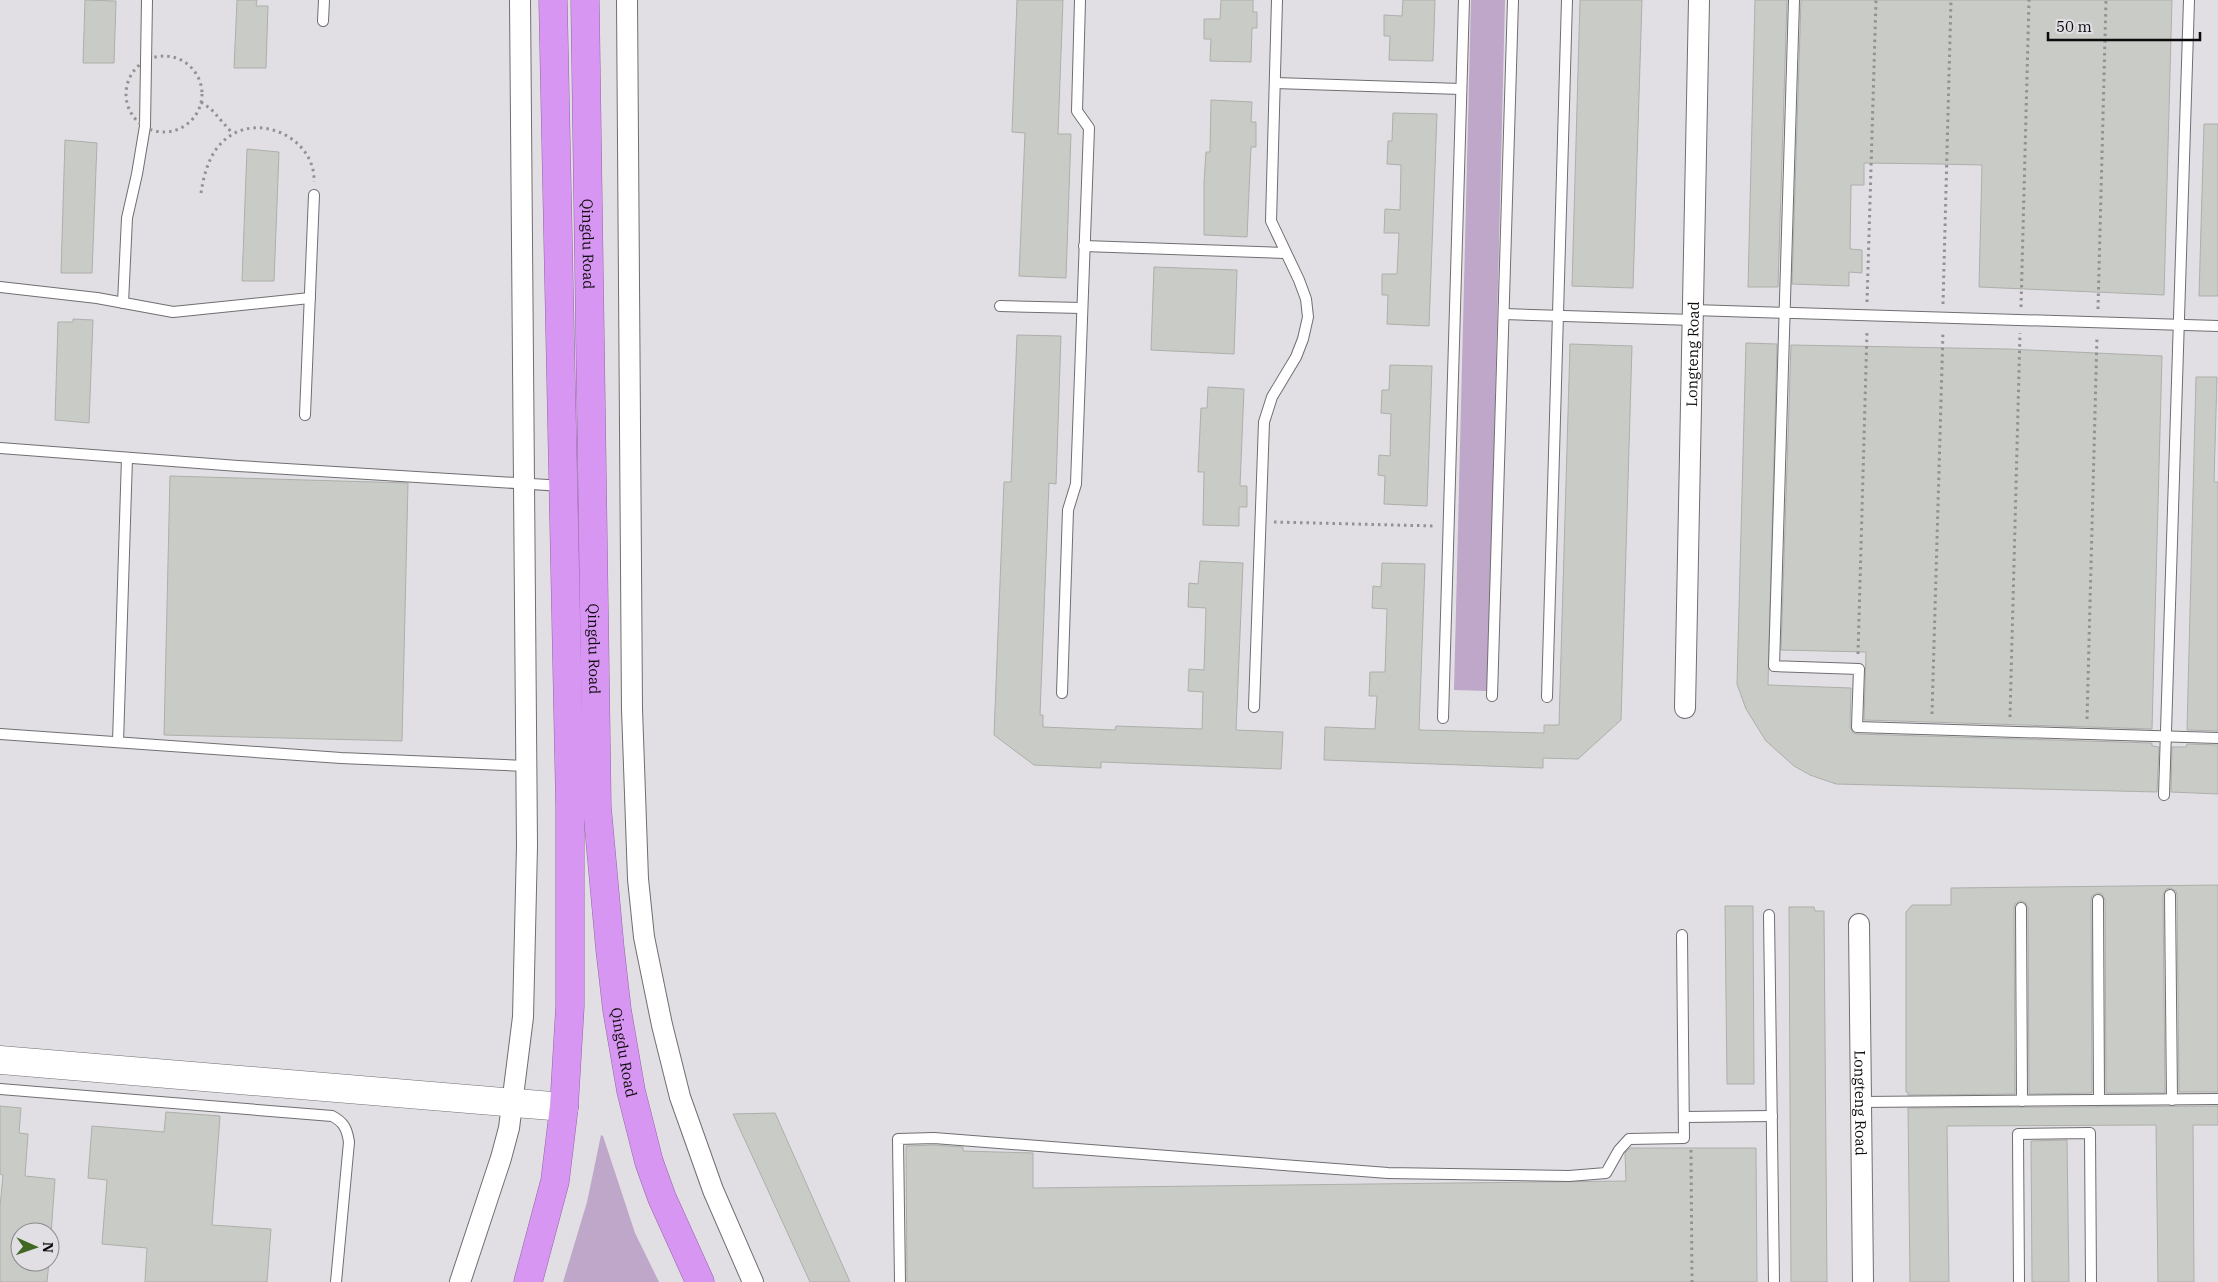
<svg xmlns="http://www.w3.org/2000/svg" width="2218" height="1282" font-family="'IBM Plex Serif',serif">
	<style>
		.green { fill: #bea7c8 }
		.building { fill: #c8cbc6; stroke: #acafaa }
		.lines { fill: none; stroke-linecap: round; stroke-linejoin: round }
		.lane-casing { stroke: #716e72; stroke-width: 12 }
		.street-casing { stroke: #716e72; stroke-width: 22 }
		.secondary-casing { stroke: #716e72; stroke-width: 29 }
		.highway-casing { stroke: #9165a2; stroke-width: 29 }
		.path { stroke: #949195; stroke-width: 3; stroke-dasharray: 2.5 4; stroke-linecap: butt }
		.lane { stroke: #fff; stroke-width: 10 }
		.street { stroke: #fff; stroke-width: 20 }
		.secondary { stroke: #fff; stroke-width: 28 }
		.highway { stroke: #d896f3; stroke-width: 28 }
		.labels { text-anchor: middle; dominant-baseline: central; stroke-width: 4.5; stroke-linejoin: round; paint-order: stroke }
		.street-label { font-size: 15px; fill: #0c0b0c; stroke: #e2dfe4 }
	</style>
	<rect width="100%" height="100%" fill="#e2dfe4"/>
	<g class="green">
		<path d="M1471,0H1505L1488,691L1454,690Z"/>
		<path d="M601,1135L603,1136L635,1233L659,1282H563L587,1202Z"/>
	</g>
	<g class="building">
		<path d="M85,0L116,1L114,63H83Z"/>
		<path d="M237,0H257L256,6H268L266,68H234Z"/>
		<path d="M1017,0H1063L1058,134H1071L1066,278L1019,276L1025,133L1012,132Z"/>
		<path d="M1221,0H1253V12H1257V28H1252L1251,62L1210,61L1211,39H1204V19H1220Z"/>
		<path d="M1403,0H1435L1433,61L1389,60L1390,36H1384V15L1402,16Z"/>
		<path d="M1580,0H1642L1633,288L1572,286Z"/>
		<path d="M1755,0H1787L1778,287H1748Z"/>
		<path d="M1801,0H2172L2164,295L1979,287L1982,165L1938,164L1864,163V185H1851L1850,249L1862,250V273L1849,272V286L1792,284Z"/>
		<path d="M1211,100L1252,102L1251,122H1256V147H1251L1247,237L1204,235V182L1206,152H1210Z"/>
		<path d="M1393,113L1437,114L1429,326L1387,324L1388,295H1382V274H1397L1399,233H1384L1385,209L1400,210L1401,165L1387,164L1388,141H1392Z"/>
		<path d="M2204,124H2218V296H2199Z"/>
		<path d="M65,140L97,143L92,273H61Z"/>
		<path d="M247,149L279,152L274,281H242Z"/>
		<path d="M1154,267L1237,270L1234,354L1151,350Z"/>
		<path d="M73,319L93,320L89,423L55,420L58,322H73Z"/>
		<path d="M1017,335L1061,336L1056,484L1049,483L1040,715H1043V727L1115,730L1116,726L1202,729L1203,692L1188,691L1189,669L1204,670L1206,608L1188,607L1189,583L1198,584L1200,561L1243,563L1236,730L1283,732L1281,769L1101,762V768L1034,765L994,735L1004,482H1011Z"/>
		<path d="M1746,343L1777,344L1768,685L1851,688L1850,727L1853,733L1857,734L2152,743V746L2159,747L2157,792L1836,784L1810,775L1794,766L1766,741L1746,709L1737,684Z"/>
		<path d="M1570,344L1632,346L1621,720L1578,759L1543,758V768L1324,760L1325,727L1375,729L1377,696H1369L1370,672H1385L1387,609L1372,608L1373,586L1381,587L1382,563L1425,564L1419,730L1544,733V725H1559Z"/>
		<path d="M1791,345L2008,349L2162,356L2152,729L1864,720L1866,652L1781,650Z"/>
		<path d="M1390,365L1432,366L1427,506L1384,504L1385,476L1378,475L1379,455L1390,456L1391,414L1381,413L1382,390H1389Z"/>
		<path d="M2196,377H2217L2214,482H2218V731L2187,730Z"/>
		<path d="M1208,387L1244,389L1240,486H1247V507H1239V526L1203,525L1204,472H1198L1201,408H1207Z"/>
		<path d="M170,476L408,483L402,741L164,735Z"/>
		<path d="M2187,744L2218,745V794L2171,792L2172,747H2186Z"/>
		<path d="M2218,885V1092H2179L2177,895L2176,891L2170,888L2166,889L2163,895L2165,1093H2106L2105,900L2102,894L2097,893L2092,896L2091,900L2092,1093L2029,1094L2028,908L2025,902L2020,901L2015,904L2014,908L2015,1094L1908,1095V1092H1906V912L1912,905H1951V888Z"/>
		<path d="M1725,906H1753L1754,1084H1727Z"/>
		<path d="M1789,907H1814L1815,911H1824L1827,1282H1791Z"/>
		<path d="M0,1106L21,1108L19,1133L28,1134L25,1176L55,1179L50,1248V1232H20V1262H49L47,1282H0V1207L3,1175L0,1174Z"/>
		<path d="M2218,1106V1125H2193L2194,1282H2158L2156,1125L1947,1126L1949,1282H1910L1908,1108Z"/>
		<path d="M166,1112L220,1116L212,1225L271,1229L267,1282H145L147,1248L102,1244L107,1180L88,1178L92,1126L164,1132Z"/>
		<path d="M775,1113L850,1282H810L733,1114Z"/>
		<path d="M2067,1140L2069,1282H2032L2031,1141Z"/>
		<path d="M934,1145L963,1147V1151L1033,1153V1188L1626,1181L1625,1153L1630,1148H1756L1757,1282H907L906,1146Z"/>
	</g>
	<g class="lines">
		<defs>
			<g id="lane">
				<path d="M1794,0L1774,666L1859,669L1857,727L2218,738"/>
				<path d="M323,21L324,0"/>
				<path d="M1275,83L1461,89"/>
				<path d="M1084,246L1285,253"/>
				<path d="M0,287L97,298L173,312L310,298"/>
				<path d="M123,303L127,218L137,174L145,126L147,0"/>
				<path d="M1000,306L1082,308"/>
				<path d="M1693,310L2218,326"/>
				<path d="M1504,314L1693,320"/>
				<path d="M305,415L314,195"/>
				<path d="M0,448L238,466L563,486"/>
				<path d="M1062,693L1068,510L1076,484L1089,128L1077,111L1080,0"/>
				<path d="M1492,696L1513,0"/>
				<path d="M1547,697L1567,0"/>
				<path d="M1254,707L1264,422L1272,397L1296,357L1303,339L1308,317L1306,299L1299,280L1271,221L1277,0"/>
				<path d="M1443,718L1464,0"/>
				<path d="M0,734L341,758L526,766"/>
				<path d="M118,742L127,458"/>
				<path d="M2164,795L2189,0"/>
				<path d="M2170,895L2172,1100"/>
				<path d="M2098,900L2099,1100"/>
				<path d="M2021,908L2022,1101"/>
				<path d="M1769,915L1774,1282"/>
				<path d="M0,1089L332,1116C344,1122 347,1129 349,1142L336,1282"/>
				<path d="M1861,1102L2218,1099"/>
				<path d="M1685,1117L1772,1116"/>
				<path d="M900,1282L898,1139L934,1138L1388,1173L1569,1176L1606,1173L1619,1150L1629,1139L1684,1138L1682,935"/>
				<path d="M2019,1282L2018,1134L2090,1133L2091,1282"/>
			</g>
			<g id="street">
				<path d="M627,0L632,709L638,879L644,937L662,1025L680,1097L713,1190L753,1282"/>
				<path id="s1" d="M1685,708L1699,0"/>
				<path id="s2" d="M1859,924L1863,1282"/>
				<path d="M460,1282L501,1158L509,1128L523,1017L527,846L520,0"/>
			</g>
			<path id="secondary" d="M0,1060L564,1107"/>
			<g id="highway">
				<path id="s3" d="M585,0L597,807L610,949L617,1010L631,1091L649,1162L662,1198L700,1282"/>
				<path d="M528,1282L555,1181L564,1107L570,1006V808L553,0"/>
			</g>
		</defs>
		<use href="#lane" class="lane-casing"/>
		<use href="#street" class="street-casing"/>
		<use href="#secondary" class="secondary-casing"/>
		<use href="#highway" class="highway-casing"/>
		<g class="path">
			<circle cx="164" cy="94" r="38"/>
			<path d="M201,102L211,109L233,134"/>
			<path d="M201,193C204,173 210,151 227,138C260,112 316,139 314,182"/>
			<path d="M1867,302L1876,0"/>
			<path d="M1943,304L1951,0"/>
			<path d="M2021,307L2029,0"/>
			<path d="M2098,309L2106,0"/>
			<path d="M1274,522L1435,526"/>
			<path d="M1858,654L1867,331"/>
			<path d="M1932,714L1943,331"/>
			<path d="M2010,717L2020,333"/>
			<path d="M2087,719L2097,336"/>
			<path d="M1691,1150L1692,1282"/>
		</g>
		<use href="#lane" class="lane"/>
		<use href="#street" class="street"/>
		<use href="#secondary" class="secondary"/>
		<use href="#highway" class="highway"/>
	</g>
	<g class="labels">
		<g class="street-label">
			<text stroke="none"><textPath href="#s3" startOffset="244">Qingdu Road</textPath></text>
			<text stroke="none"><textPath href="#s1" startOffset="354">Longteng Road</textPath></text>
			<text stroke="none"><textPath href="#s3" startOffset="649">Qingdu Road</textPath></text>
			<text stroke="none"><textPath href="#s3" startOffset="1054">Qingdu Road</textPath></text>
			<text stroke="none"><textPath href="#s2" startOffset="179">Longteng Road</textPath></text>
		</g>
	</g>
	<g transform="translate(35 1247) rotate(92)"><circle r="24" fill="#e2dfe4" stroke="#8c8a8e"/>
	<path d="M0-4L9 19L0 12L-9 19Z" fill="#406824"/>
	<text y="-8" font-size="14" font-weight="bold" text-anchor="middle" fill="#0c0b0c">N</text>
	</g>
	<path d="M2048 32v8h152v-8" fill="none" stroke="#0c0b0c" stroke-width="2.5"/>
	<text x="2056" y="32" font-size="15" fill="#0c0b0c" stroke="#e2dfe4" stroke-width="4" paint-order="stroke">50 m</text>
</svg>
